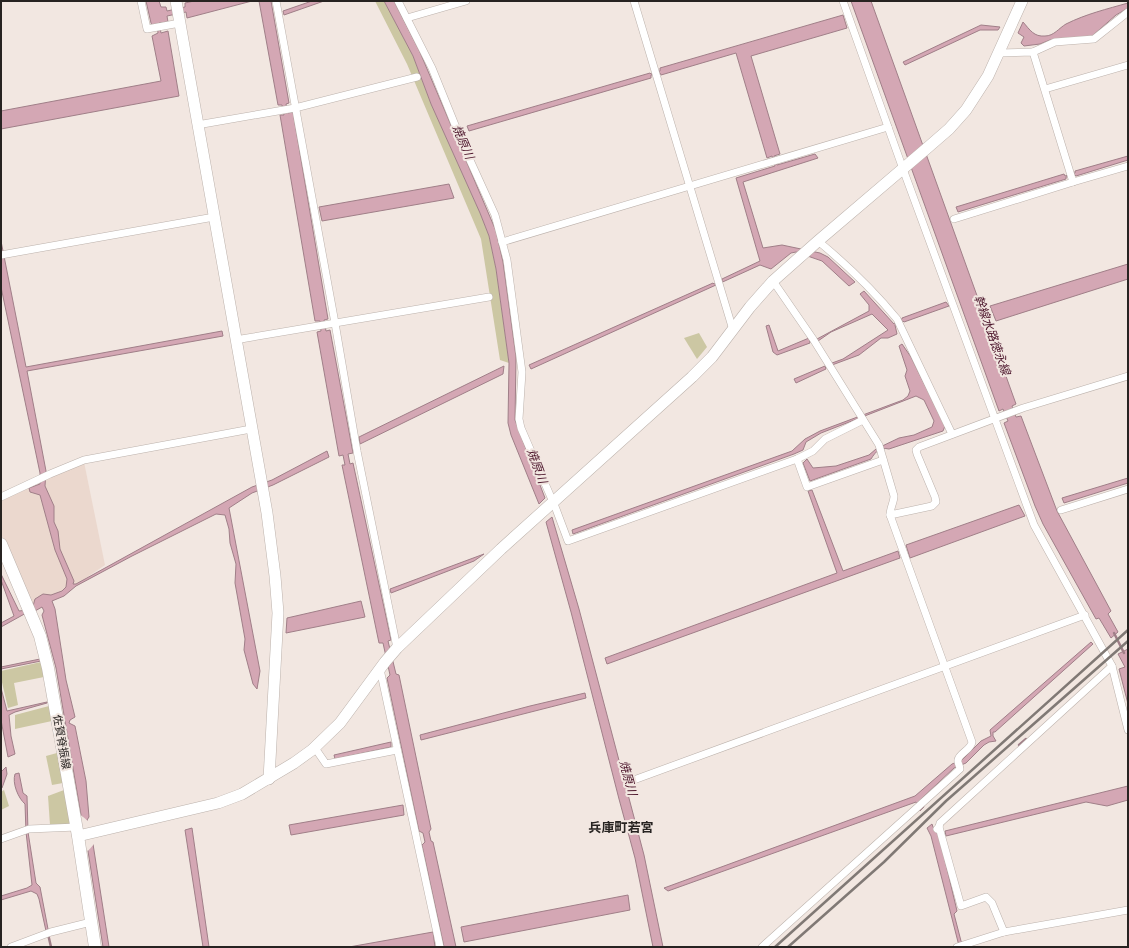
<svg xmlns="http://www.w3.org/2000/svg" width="1129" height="948" font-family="Helvetica,'Noto Sans JP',sans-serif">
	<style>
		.built { fill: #ebd8ce }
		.green { fill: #ccc7a3 }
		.water { fill: #d4a7b4; stroke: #a07f88 }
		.pier { fill: #f2e7e1 }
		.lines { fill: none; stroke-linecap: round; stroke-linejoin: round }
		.stream { stroke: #a07f88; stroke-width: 2.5 }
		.street-casing { stroke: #bcb2ac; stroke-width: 8 }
		.secondary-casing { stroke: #bcb2ac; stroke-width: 12 }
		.primary-casing { stroke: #bcb2ac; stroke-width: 13 }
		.street { stroke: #fff; stroke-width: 7 }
		.secondary { stroke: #fff; stroke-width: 11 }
		.primary { stroke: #fff; stroke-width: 12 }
		.rail { stroke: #807975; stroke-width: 2.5 }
		.labels { text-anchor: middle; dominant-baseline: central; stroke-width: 4; stroke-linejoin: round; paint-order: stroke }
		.street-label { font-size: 11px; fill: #272321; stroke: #f2e7e1 }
		.water-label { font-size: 12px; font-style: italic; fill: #4c152b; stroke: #f2e7e1 }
		.quarter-label { font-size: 13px; font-weight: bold; fill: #272321; stroke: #f2e7e1 }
	</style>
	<rect width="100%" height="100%" fill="#f2e7e1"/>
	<path class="built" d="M84,462L105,565L64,593L32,605L1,534V501Z"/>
	<g class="green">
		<path d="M375,1H384L413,56L431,104L480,213L489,236L496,269L509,363L500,360L481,239L407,64Z"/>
		<path d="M699,333L707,347L697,359L684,338Z"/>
		<path d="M41,662L44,677L14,683L18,705L8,708L1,678V671Z"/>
		<path d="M49,706L52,721L15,729V715Z"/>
		<path d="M57,753L63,783L52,785L46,756Z"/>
		<path d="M4,790L9,806L1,810V792Z"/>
		<path d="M64,790L70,824L50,825L48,796Z"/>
	</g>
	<g class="water">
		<path d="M146,1H159L161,7H166L167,11L185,7V3L194,1H252L187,18L186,12L167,16L168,22L159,23L161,33L168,31L179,96L1,129V111L161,81L152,36L158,33L157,24L152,25L151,23Z"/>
		<path d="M259,1H271L289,103L286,104L288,113L293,112L328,319L324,320L326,331L330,330L353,453L348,454L350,464L353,463L391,640L388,641L396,674L399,675L431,829L429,832L431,841L433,842L456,947H444L422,845L425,842L423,833L419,831L387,678L390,675L383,643H379L342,465H345L343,455L339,456L317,332L321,331L320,321H315L280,115H284L282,105H278Z"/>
		<path d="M312,1H324L284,15L283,11Z"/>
		<path d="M384,1H394L419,50L496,231L503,262L516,357L515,420L545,498L539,504L511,435L508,423L509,363L496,269L489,236L480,213L431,104L413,56Z"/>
		<path d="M851,1H871L1016,404L1012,406L1016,417L1021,416L1057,511L1111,611L1108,614L1118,632L1111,638L1099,618L1096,619L1043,524L1035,506L1004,423L1008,421L1003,409L999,411Z"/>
		<path d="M1128,3V8L1116,15L1091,37L1050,40L1040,44L1024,46L1021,43L1024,37L1018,33L1023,22C1030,30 1034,37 1045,36C1054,36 1059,28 1066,24C1086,14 1107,9 1128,3Z"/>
		<path d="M843,15L847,28L751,56L780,154L774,156L777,165L815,154L818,158L743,182L763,248L782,245L820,253L828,257L855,282L849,286L822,261L796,252L791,253L771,269L760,265L531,369L529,365L713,283L714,284L722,281V279L760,261L736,178L775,166L772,156L767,158L736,53L661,75L660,73L651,75V78L469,131L467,126L650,73L651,74L660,71V68Z"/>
		<path d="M981,25L1000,27L998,30H980L905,65L903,62Z"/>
		<path d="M1128,156V160L1076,176L1075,175L1066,177V179L958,212L956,207L1064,174L1065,176L1075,173V171Z"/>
		<path d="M449,184L454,198L322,221L319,207Z"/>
		<path d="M1,241L26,367L222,331L223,336L27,371L46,471L45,486L54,506V522L58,531L60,549L74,581L73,584H76L252,487L272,480L327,451L329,457L273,485L252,493L229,508L260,671L257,689L253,684L244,650L245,639L235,583L236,564L230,543L229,529L225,515L216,514L132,556L76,586L64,596L52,601L55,609L66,680L75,717L70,720L69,723L75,726L86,781L89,817L87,820L93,845V844L109,947H103L88,851L89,849L83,817L81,815L56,668L42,615L44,611L42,607L35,611L33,606L35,599L43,594L51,595L62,591L66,587L67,579L55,550L40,495L30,492L29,488L40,484V473L1,287Z"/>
		<path d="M1128,264V279L996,321L990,306Z"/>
		<path d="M864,291L894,324L902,319V318L946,302L949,306L904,322L903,321L895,325L897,334L888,338H881L859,355L832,365V363L843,359L888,330L872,314L831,332L818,341L817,339L869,311V305L860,294Z"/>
		<path d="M769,325L778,351L809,338L810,343L777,355L773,352L766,326Z"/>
		<path d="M902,344L911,357L945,426L943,431L889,449C880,447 876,451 871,459L810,481L803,463L807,459L813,468L836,466L869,455L876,449L899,438L914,435L932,427L934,421L924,400L916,396L821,433L806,442L803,450L794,454L573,534L572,530L792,451L805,439L820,431L903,400L908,396L910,391L905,376L907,370L899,346Z"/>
		<path d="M504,366L503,374L360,444L359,437Z"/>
		<path d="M825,366L826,369L796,383L794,379Z"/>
		<path d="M1128,478V483L1064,503L1062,498Z"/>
		<path d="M812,490L843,571L898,551L900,558L607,664L605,658L837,573L808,491Z"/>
		<path d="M1019,505L1025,516L910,558L906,545Z"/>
		<path d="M552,517L579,609L644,855L663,947H653L635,858L619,799L571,612L546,522Z"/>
		<path d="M484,554L474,561L391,593L390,589Z"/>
		<path d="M1,574L19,611L27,610L28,612L1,627V623L14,616L1,580Z"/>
		<path d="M361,601L365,617L286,633L287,618Z"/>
		<path d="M1091,642L1093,644L995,732H993V736L996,741L989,742L984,745L966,763L954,768L921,799L924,807L920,811L916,802L668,891L664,888L915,796L952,764L962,760L981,741L991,736L990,730Z"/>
		<path d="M1128,649V704L1119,669L1125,667L1118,654Z"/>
		<path d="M40,659L41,661L1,669V667Z"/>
		<path d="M1,688L7,711L47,702V703L15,712L9,715L11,736L15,754L8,757L1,720Z"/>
		<path d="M585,693L586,698L421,740L420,735L530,706Z"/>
		<path d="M391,742V747L335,759L334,755Z"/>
		<path d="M6,767L7,774L2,788L1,789V772Z"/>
		<path d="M19,773L23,793L27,796L28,832L36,883L40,887L48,929L46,931L39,899L37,894L31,891L1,900V896L27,888L32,885L26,832L25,804C18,798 12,783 15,774Z"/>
		<path d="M1128,786V800L1107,806L1086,802L946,836L945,831Z"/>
		<path d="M403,805L404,815L291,835L289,825Z"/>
		<path d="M932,824L933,827L939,835L957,911L954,914L961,941L965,947H960L958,942L931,836L927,828Z"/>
		<path d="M192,828L209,947H203L185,830Z"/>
		<path d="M628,895L630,910L464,942L461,927Z"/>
		<path d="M433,932L435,947H349Z"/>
	</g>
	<path class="pier" d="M81,815L89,822L95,843L88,851Z"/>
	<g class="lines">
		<g class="stream">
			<path d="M1114,633L1124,653"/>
			<path d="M1019,745L1026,739"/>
			<path d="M48,934L51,947"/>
		</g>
		<defs>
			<g id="street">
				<path d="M141,1L147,29L180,23"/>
				<path d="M276,1L335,323L357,451L397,648"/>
				<path d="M398,1L432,68L464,147L495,215L507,260L522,372L519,419L521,428L556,509L568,541L797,459L813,451L825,439L863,420"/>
				<path d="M634,1L733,330"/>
				<path d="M843,1L903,169L1034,525L1112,666L1128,730"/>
				<path d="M407,18L466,1"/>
				<path d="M1033,52L1055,42L1094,39L1128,12"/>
				<path d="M1000,53L1033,52L1073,182L1128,166"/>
				<path d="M1045,89L1128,65"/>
				<path d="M197,125L295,108L417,77"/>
				<path d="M954,219L1073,182"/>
				<path d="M818,241C846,264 874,291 897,319L952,434"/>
				<path d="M502,242L888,127"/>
				<path d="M1,255L214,217"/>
				<path d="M773,281L813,339L879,445L894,496C894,502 890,508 890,515L932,506L936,502L935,497L917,454L916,450L919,447L1023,408L1128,376"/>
				<path d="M235,340L489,297"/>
				<path d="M797,459L807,487L883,460"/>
				<path d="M1,497L50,474L84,460L251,429"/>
				<path d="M1061,510L1128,489"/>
				<path d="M380,669L440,947"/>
				<path d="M315,748L326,764L397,750"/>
				<path d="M631,781L1085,615"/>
				<path d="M939,827L961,906L986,897L992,903L1004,932"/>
				<path d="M937,829L939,827L940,823L1112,666"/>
				<path d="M1,839L29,829L77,827"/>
				<path d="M11,947L51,932L91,922"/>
				<path d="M762,947L960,769C960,766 957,762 958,760C959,753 971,750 972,742L890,515"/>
				<path d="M957,947L1004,932L1128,910"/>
			</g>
			<g id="secondary">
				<path d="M176,1L267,513L275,576L278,613L269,779"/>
				<path d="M78,836L218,803L242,794L294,763L312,750L340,723L385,662L397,648L501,549L692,377L712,357L750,307L773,281L818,241L926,149L949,129L966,110L988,76L1022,1"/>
			</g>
			<path id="primary" d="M1,544L40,636L48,668L78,836L95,947"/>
		</defs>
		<use href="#street" class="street-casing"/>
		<use href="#secondary" class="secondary-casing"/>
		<use href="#primary" class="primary-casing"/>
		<use href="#street" class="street"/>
		<use href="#secondary" class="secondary"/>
		<use href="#primary" class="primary"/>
		<g class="rail">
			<path d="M775,947L1128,630"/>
			<path d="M788,947L884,862L946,801L1128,641"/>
		</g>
	</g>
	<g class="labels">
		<g class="street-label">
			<text transform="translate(62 742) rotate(80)">佐賀脊振線</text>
		</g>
		<g class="water-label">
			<text transform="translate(463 142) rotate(67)">焼原川</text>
			<text transform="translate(992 335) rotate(70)">幹線水路徳永線</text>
			<text transform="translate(537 466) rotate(70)">焼原川</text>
			<text transform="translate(628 778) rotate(75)">焼原川</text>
		</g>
		<g class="quarter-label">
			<text x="621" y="827">兵庫町若宮</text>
		</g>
	</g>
	<rect width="1129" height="948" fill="none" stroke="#272321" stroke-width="4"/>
</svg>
